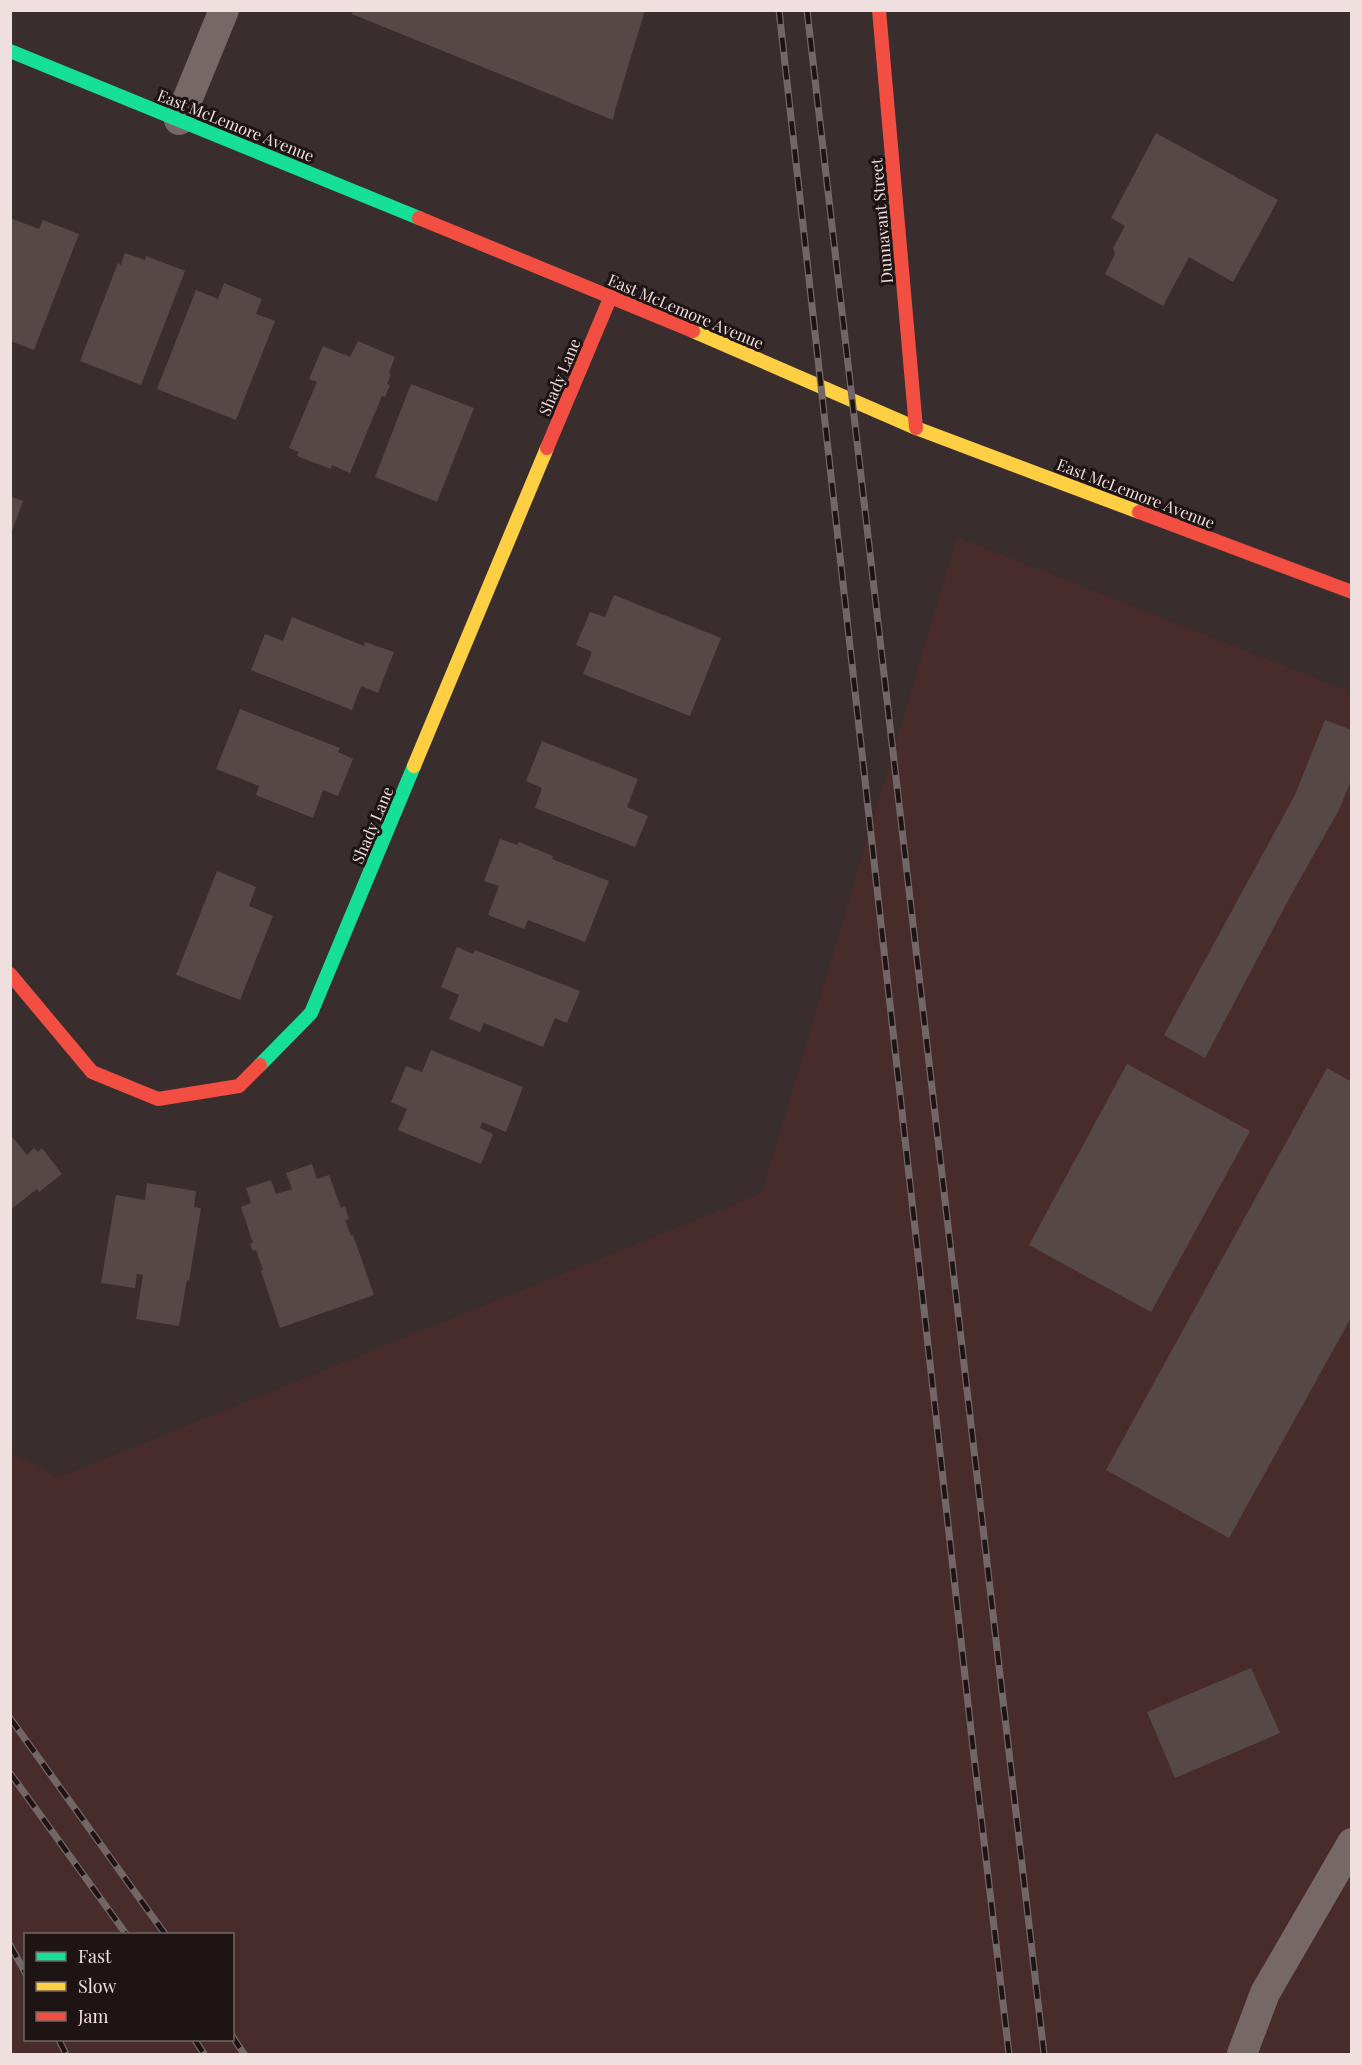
<svg xmlns="http://www.w3.org/2000/svg" width="1362" height="2065" font-family="'Playfair Display',serif">
	<style>
		.built { fill: #482c2b; fill-rule: evenodd }
		.building { fill: #574848 }
		.lines { fill: none; stroke-linecap: round; stroke-linejoin: round }
		.lane { stroke: #776868; stroke-width: 30 }
		.fast { stroke: #16e098; stroke-width: 14 }
		.slow { stroke: #ffcf43; stroke-width: 14 }
		.jam { stroke: #f24e42; stroke-width: 14 }
		.rail-casing { stroke: #736666; stroke-width: 7 }
		.rail { stroke: #1f1414; stroke-width: 4.5; stroke-dasharray: 14; stroke-linecap: butt }
		.labels { text-anchor: middle; dominant-baseline: central; stroke-width: 6; stroke-linejoin: round; paint-order: stroke }
		.street-label { font-size: 16px; fill: #efdfde; stroke: #1f1414 }
	</style>
	<rect width="100%" height="100%" fill="#392d2d"/>
	<path class="built" d="M957,537L1351,692V2054H11L10,1452L57,1478L762,1193ZM26,1934H232V2040H26Z"/>
	<g class="building">
		<path d="M353,10H645L615,110L613,120L352,14Z"/>
		<path d="M1156,133L1278,200L1233,282L1189,257L1163,306L1105,274L1115,254L1113,248L1125,226L1111,218Z"/>
		<path d="M10,218L39,229L43,220L79,234L34,350L10,341Z"/>
		<path d="M125,253L145,260L146,256L185,271L141,385L80,361L118,263L121,265Z"/>
		<path d="M224,283L262,299L256,314L275,321L236,420L157,389L196,290L218,299Z"/>
		<path d="M358,341L395,357L389,373L391,374L387,384L390,385L385,397L382,396L350,473L332,465L331,469L297,456L299,452L289,448L317,382L309,379L323,346L350,357Z"/>
		<path d="M411,384L474,408L437,502L375,477Z"/>
		<path d="M10,496L23,501L11,534H10Z"/>
		<path d="M614,595L721,638L690,716L583,674L592,652L576,645L590,612L605,617Z"/>
		<path d="M292,617L364,646L365,642L394,652L378,693L361,686L352,710L251,670L265,634L283,641Z"/>
		<path d="M240,709L340,748L338,752L353,759L338,796L323,790L313,818L256,795L259,786L216,769Z"/>
		<path d="M1325,720L1352,730V778L1339,810L1291,895L1205,1058L1164,1035L1295,795Z"/>
		<path d="M542,741L638,779L627,807L648,816L635,847L535,808L542,788L526,781Z"/>
		<path d="M500,839L517,845L519,842L553,856L552,859L609,881L585,942L528,920L524,929L488,915L499,886L484,881Z"/>
		<path d="M217,871L256,887L249,906L273,916L240,1000L176,975Z"/>
		<path d="M457,947L473,954L475,950L580,991L567,1023L555,1018L543,1047L484,1023L480,1032L449,1019L459,995L441,987Z"/>
		<path d="M431,1050L523,1087L506,1132L482,1122L480,1128L493,1134L481,1164L398,1130L407,1109L391,1102L406,1066L422,1072Z"/>
		<path d="M1127,1064L1250,1131L1151,1312L1029,1245Z"/>
		<path d="M1327,1068L1352,1082V1316L1229,1538L1106,1470Z"/>
		<path d="M10,1134L27,1155L34,1148L38,1152L42,1148L62,1174L39,1192L37,1189L10,1210Z"/>
		<path d="M312,1164L317,1179L329,1175L341,1208L345,1206L349,1219L345,1220L351,1236L353,1235L374,1295L280,1328L261,1271L263,1270L256,1250L253,1251L250,1244L253,1243L241,1207L251,1203L246,1188L271,1180L276,1194L292,1189L286,1173Z"/>
		<path d="M147,1183L196,1191L194,1207L201,1208L189,1281L187,1280L179,1326L136,1319L143,1275L137,1274L135,1288L101,1283L116,1195L145,1200Z"/>
		<path d="M1251,1668L1280,1733L1175,1778L1147,1712Z"/>
	</g>
	<g class="lines">
		<g class="lane">
			<path d="M179,120L224,10"/>
			<path d="M1242,2054L1265,1993L1352,1843"/>
		</g>
		<g class="fast">
			<path d="M10,51L419,218"/>
			<path d="M260,1065L311,1013L414,766"/>
		</g>
		<g class="slow">
			<path d="M693,331L916,428L1139,512"/>
			<path d="M414,766L547,448"/>
		</g>
		<g class="jam">
			<path d="M879,10L916,428"/>
			<path d="M419,218L693,331"/>
			<path d="M547,448L611,296"/>
			<path d="M1139,512L1352,592"/>
			<path d="M10,974L92,1072L158,1099L239,1086L260,1065"/>
		</g>
		<defs>
			<g id="rail">
				<path d="M779,10L973,1748L1009,2054"/>
				<path d="M807,10L1044,2054"/>
				<path d="M10,1718L165,1934"/>
				<path d="M10,1773L126,1934"/>
				<path d="M10,1945L26,1974"/>
				<path d="M232,2036L244,2054"/>
				<path d="M59,2040L66,2054"/>
				<path d="M195,2040L204,2054"/>
			</g>
		</defs>
		<use href="#rail" class="rail-casing"/>
		<use href="#rail" class="rail"/>
	</g>
	<g class="labels">
		<g class="street-label">
			<text transform="translate(236 125) rotate(22)">East McLemore Avenue</text>
			<text transform="translate(881 221) rotate(-95)">Dunnavant Street</text>
			<text transform="translate(686 311) rotate(23)">East McLemore Avenue</text>
			<text transform="translate(559 377) rotate(-67)">Shady Lane</text>
			<text transform="translate(1136 493) rotate(21)">East McLemore Avenue</text>
			<text transform="translate(372 825) rotate(-67)">Shady Lane</text>
		</g>
	</g>
	<rect width="1362" height="2065" fill="none" stroke="#efdfde" stroke-width="24"/>
	<rect x="24" y="1933" width="210" height="108" fill="#1f1414" stroke="#726565" stroke-width="1.5"/>
	<rect x="36" y="1952" width="30" height="9" fill="#16e098" stroke="#726565" stroke-width="1.5"/>
	<text x="78" y="1963" font-size="18" fill="#efdfde">Fast</text>
	<rect x="36" y="1982" width="30" height="9" fill="#ffcf43" stroke="#726565" stroke-width="1.5"/>
	<text x="78" y="1993" font-size="18" fill="#efdfde">Slow</text>
	<rect x="36" y="2012" width="30" height="9" fill="#f24e42" stroke="#726565" stroke-width="1.5"/>
	<text x="78" y="2023" font-size="18" fill="#efdfde">Jam</text>
</svg>
